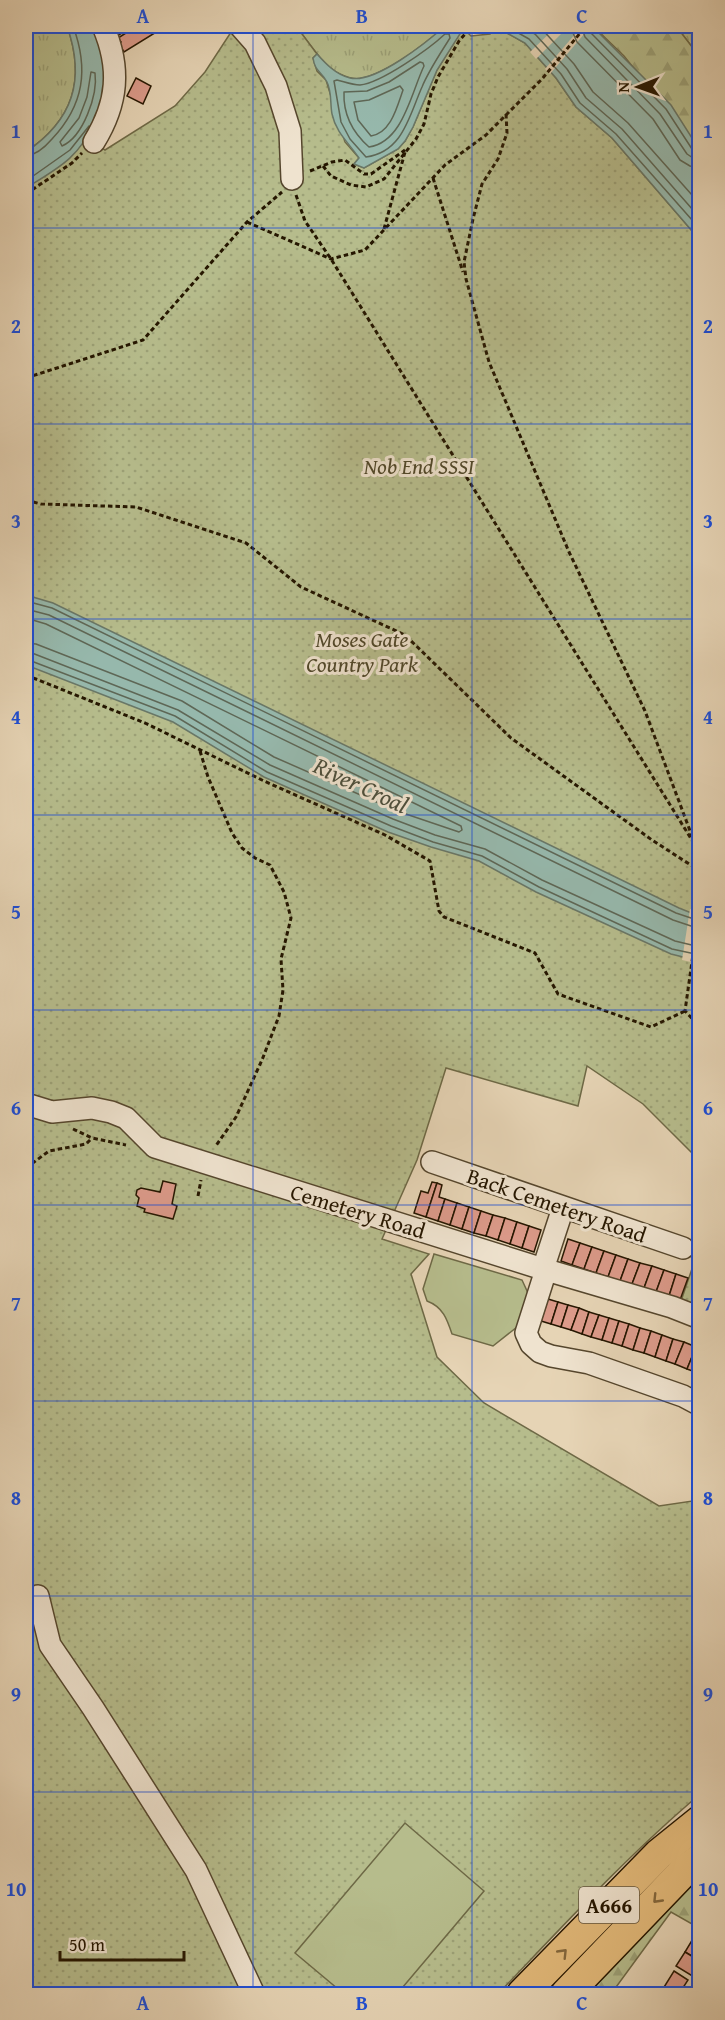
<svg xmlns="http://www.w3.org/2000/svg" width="725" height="2020" font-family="'Gentium Book Plus',serif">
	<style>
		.grass { fill: url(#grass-tufts); stroke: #6e6946; stroke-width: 1.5 }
		.forest { fill: url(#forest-firs); stroke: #6e6946; stroke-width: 1.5 }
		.park { fill: url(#park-dots); stroke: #6e6946; stroke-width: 1.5 }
		.garden { fill: #b6bc8c; stroke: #6e6946; stroke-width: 1.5 }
		.water { fill: #96b8ac; stroke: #697767; stroke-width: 1.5 }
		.pier { fill: #e6d4b5 }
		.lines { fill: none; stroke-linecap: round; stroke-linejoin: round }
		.shore { stroke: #5e6756; stroke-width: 1.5 }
		.building { fill: #dd9b8b; stroke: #251600; stroke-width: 1.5 }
		.minor-casing { stroke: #55462d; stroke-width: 24 }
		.highway-casing { stroke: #251600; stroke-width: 33 }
		.path { stroke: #251600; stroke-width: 3; stroke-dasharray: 4.5 3; stroke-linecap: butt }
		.minor { stroke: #efe3cf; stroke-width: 21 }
		.highway { stroke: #e3ba7a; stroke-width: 30 }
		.oneway { stroke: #84683d }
		.grid { fill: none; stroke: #1d4ed8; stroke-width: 1.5; stroke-opacity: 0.55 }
		.labels { text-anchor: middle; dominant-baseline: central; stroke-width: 6; stroke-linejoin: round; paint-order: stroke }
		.shield { fill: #efe3cf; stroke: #62543e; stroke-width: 1.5 }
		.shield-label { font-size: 21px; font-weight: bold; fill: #251600 }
		.park-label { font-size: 22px; font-style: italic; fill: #50482a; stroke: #efe3cf }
		.street-label { font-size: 22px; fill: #251600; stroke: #efe3cf }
		.water-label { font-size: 24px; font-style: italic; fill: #4d4f3c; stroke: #efe3cf }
		.neatline { fill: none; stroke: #1d4ed8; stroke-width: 2 }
		.grid-label { font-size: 20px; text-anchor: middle; font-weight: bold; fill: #1d4ed8 }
	</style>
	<defs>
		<pattern id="grass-tufts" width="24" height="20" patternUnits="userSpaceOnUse" patternTransform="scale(1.5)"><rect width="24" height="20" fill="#b6bc8c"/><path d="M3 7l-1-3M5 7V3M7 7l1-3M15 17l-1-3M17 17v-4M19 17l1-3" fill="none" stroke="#9ca177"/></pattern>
		<pattern id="forest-firs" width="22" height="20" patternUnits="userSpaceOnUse" patternTransform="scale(1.5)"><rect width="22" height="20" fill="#b6bc8c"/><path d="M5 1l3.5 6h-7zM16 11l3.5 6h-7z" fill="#9ca177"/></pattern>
		<pattern id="park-dots" width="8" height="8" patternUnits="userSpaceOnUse" patternTransform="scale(1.5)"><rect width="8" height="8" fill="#b6bc8c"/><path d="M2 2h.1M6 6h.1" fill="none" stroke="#9ca177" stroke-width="1.8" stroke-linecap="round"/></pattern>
	</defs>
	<rect width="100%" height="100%" fill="#e6d4b5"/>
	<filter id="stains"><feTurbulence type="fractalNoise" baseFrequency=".00333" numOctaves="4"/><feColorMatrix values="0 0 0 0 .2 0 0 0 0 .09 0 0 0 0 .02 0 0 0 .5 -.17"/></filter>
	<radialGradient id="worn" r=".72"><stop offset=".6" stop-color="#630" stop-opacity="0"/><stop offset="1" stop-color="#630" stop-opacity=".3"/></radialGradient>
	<g class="grass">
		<path d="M26,26H67C86,80 73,120 26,152Z"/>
		<path d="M296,26H445C425,44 389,72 362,78C355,80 346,77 340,74C322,65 308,41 296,26Z"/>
		<path d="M676,26H699V56Z"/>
	</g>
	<g class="forest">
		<path d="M597,26H676L699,56V149L624,56L595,28Z"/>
		<path d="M699,1870V1928L671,1912L611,1994H580Z"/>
	</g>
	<g class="park">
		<path d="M235,26H296L317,54L313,58L317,71L326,80L345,142L359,158L354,164L364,168L398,149L405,141L413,127L437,70L463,28L471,36L490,34L497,27L525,43L556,78L576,107L612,138L699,239V1160L643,1104L587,1066L578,1106L446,1068L417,1160L382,1239L429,1254L411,1274L437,1357L484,1403L659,1506L699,1500V1795C627,1856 563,1926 498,1994H26V151L43,140L98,145L105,150L175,106L205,72Z"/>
		<path d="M699,1222V1309L681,1301L695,1260L692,1259Z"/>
	</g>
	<g class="garden">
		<path d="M434,1254L522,1280L528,1293L517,1327L493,1346L452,1334C447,1319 443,1307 427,1301L423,1289Z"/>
		<path d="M405,1823L484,1891L397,1994H344L295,1953Z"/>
	</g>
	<g class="water">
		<path d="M67,26H96C101,40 111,83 108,98C106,105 100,112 97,119C78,158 62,166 26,188V152C73,120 86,80 67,26Z"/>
		<path d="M445,26H465L437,70L413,127L405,141L398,149L364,168L354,164L359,158C349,143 336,133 332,114C330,104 332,92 327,82C321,71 315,72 313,58L317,54C325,63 336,75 350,78C375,84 427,42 445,26Z"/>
		<path d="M494,26H592L671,105L699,149V239L612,138L576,107L556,78L525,43Z"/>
		<path d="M26,595L53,603L679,908L699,916V961L671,954L536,892L479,861L431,847L388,832L264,777L173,722L26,665Z"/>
	</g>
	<g class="pier">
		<path d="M557,26H569L536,59L530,52Z"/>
		<path d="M582,26H591L550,74L545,69Z"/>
		<path d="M690,909L700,913V964L682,960Z"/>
	</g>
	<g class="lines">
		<g class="shore">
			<path d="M506,26L529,39L561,74L580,103L616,134L700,229"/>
			<path d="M521,26L535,34L567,69L586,98L622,129L700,218"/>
			<path d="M539,26L574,64L593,92L628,123L700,204"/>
			<path d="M572,26L573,33L577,42L653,119L680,160L690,166L700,168"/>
			<path d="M581,26L585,37L660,114L687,154L693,158L700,159"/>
			<path d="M589,26L590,32L666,109L692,149L700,151"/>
			<path d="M445,34H449L450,38C440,54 429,70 422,87C409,116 403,152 366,157L350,139L341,122L334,81L337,80C345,82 352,85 360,85C381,83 429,49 445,34Z"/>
			<path d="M420,62L423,63L424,66C411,93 403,142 369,147C352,132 343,115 344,92L367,91L389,82Z"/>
			<path d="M91,72L95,73C98,95 83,137 62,146L60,142L79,118L87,97Z"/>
			<path d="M400,86L403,90C397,107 391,133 371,136L358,120L354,102L369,100Z"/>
			<path d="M26,156C36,155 46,146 52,139C84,105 89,69 73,26"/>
			<path d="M26,181L70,150L89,126"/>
			<path d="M26,601L52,608L676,913L700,921"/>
			<path d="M26,609L49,615L673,920L700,929"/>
			<path d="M26,618L46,624L461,826L462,830L459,832L397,811L274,757L182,701L36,644L26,643"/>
			<path d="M26,652L32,653L178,710L270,765L393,819L435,835L485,849L542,880L675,941L700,947"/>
			<path d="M26,659L175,716L267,772L391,826L433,842L482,856L539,887L672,949L700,955"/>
		</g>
	</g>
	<g class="building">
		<path d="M115,26H134L117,36L112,27Z"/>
		<path d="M137,26H155L158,31L124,52L119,44L121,42L118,38Z"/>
		<path d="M136,78L151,86L143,104L127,96Z"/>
		<path d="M163,1181L176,1184L172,1204L177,1206L173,1219L144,1212L145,1209L137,1206L139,1198L136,1195L137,1190L141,1188L160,1192Z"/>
		<path d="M432,1182L437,1183L426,1217L414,1213L421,1191L428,1193Z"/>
		<path d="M437,1183L442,1185L439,1197L445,1199L438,1221L426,1217Z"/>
		<path d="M445,1199L457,1203L450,1225L438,1221Z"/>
		<path d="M457,1203L469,1207L462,1229L450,1225Z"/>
		<path d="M469,1207L481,1211L474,1233L462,1229Z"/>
		<path d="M481,1211L493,1215L486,1236L474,1233Z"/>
		<path d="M493,1215L505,1218L498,1240L486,1236Z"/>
		<path d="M505,1218L517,1222L510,1244L498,1240Z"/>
		<path d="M517,1222L529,1226L522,1248L510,1244Z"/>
		<path d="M529,1226L541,1230L534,1252L522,1248Z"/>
		<path d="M568,1239L580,1243L572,1265L561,1261Z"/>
		<path d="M580,1243L592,1247L584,1269L572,1265Z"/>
		<path d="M592,1247L604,1251L596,1273L584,1269Z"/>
		<path d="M604,1251L616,1255L608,1277L596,1273Z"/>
		<path d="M616,1255L628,1259L620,1281L608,1277Z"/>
		<path d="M628,1259L640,1263L632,1284L620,1281Z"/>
		<path d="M640,1263L652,1266L644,1288L632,1284Z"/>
		<path d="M652,1266L664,1270L656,1292L644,1288Z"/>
		<path d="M664,1270L676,1274L669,1296L656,1292Z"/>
		<path d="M676,1274L688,1278L680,1300L669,1296Z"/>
		<path d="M548,1299L558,1302L551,1324L541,1321Z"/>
		<path d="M558,1302L568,1305L561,1327L551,1324Z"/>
		<path d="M568,1305L579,1308L571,1330L561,1327Z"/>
		<path d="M579,1308L589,1312L582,1334L571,1330Z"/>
		<path d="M589,1312L599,1315L591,1337L582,1334Z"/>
		<path d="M599,1315L609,1318L602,1340L591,1337Z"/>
		<path d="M609,1318L619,1321L612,1343L602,1340Z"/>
		<path d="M619,1321L629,1324L622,1346L612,1343Z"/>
		<path d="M629,1324L640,1328L633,1350L622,1346Z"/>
		<path d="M640,1328L651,1331L644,1353L633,1350Z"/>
		<path d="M651,1331L662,1335L655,1357L644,1353Z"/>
		<path d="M662,1335L673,1339L666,1361L655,1357Z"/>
		<path d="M673,1339L684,1342L675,1364L666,1361Z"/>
		<path d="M684,1342L696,1347L687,1369L675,1364Z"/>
		<path d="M696,1347L700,1349L698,1373L687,1369Z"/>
		<path d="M694,1937L700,1940V1961L685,1952Z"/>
		<path d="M685,1952L700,1961V1968L694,1977L676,1966Z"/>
		<path d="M674,1971L688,1980L679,1994L676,1992L675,1994H665L661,1992Z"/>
	</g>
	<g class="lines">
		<defs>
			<g id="minor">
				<path d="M240,26L255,43L276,86L290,131L292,179"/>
				<path d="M94,142C118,103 121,68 103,26"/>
				<path d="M26,1104L52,1112L92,1108L111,1112L126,1118L155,1147L543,1269L672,1307L700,1318"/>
				<path d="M432,1162L683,1248"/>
				<path d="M543,1269L563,1208"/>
				<path d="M546,1270L526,1333L531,1344L540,1352L551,1356L589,1363L683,1396L700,1405"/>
				<path d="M38,1596L50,1645L93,1708L196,1870L254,1994"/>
			</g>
			<g id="highway">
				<path d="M522,1994L659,1854L700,1821"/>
				<path d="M566,1994L683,1872L700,1859"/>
			</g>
		</defs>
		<use href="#minor" class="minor-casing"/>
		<use href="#highway" class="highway-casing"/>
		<g class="path">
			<path d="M506,114L507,133L498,159L482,184L473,219L464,262L466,279L489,362L569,552L645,711L692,836"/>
			<path d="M323,166L331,176L351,185L366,187L384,179L416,139L424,124L431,94L438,77L459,41L472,26"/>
			<path d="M310,171L332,162L345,160L364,174H371L405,150"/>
			<path d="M433,178L463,272"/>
			<path d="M26,194L72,163L82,153"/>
			<path d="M296,195L305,221L331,259L695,845L700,860"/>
			<path d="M247,222L331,259L365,250L445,165L486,135L542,79L586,26"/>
			<path d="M384,229L405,152"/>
			<path d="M26,378L143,340L247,222L282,192"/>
			<path d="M26,500L41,504L136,507L246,543L301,587L405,635L511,738L652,840L700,871"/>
			<path d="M26,675L145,723L264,781L385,835L430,861L439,911L444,917L535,953L558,994L651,1027L685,1011"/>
			<path d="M200,751L208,777L232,833L242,848L255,858L270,865L284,892L291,918L281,959L283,990L279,1016L262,1060L236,1117L215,1147"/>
			<path d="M700,905L685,1011L700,1027"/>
			<path d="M73,1129L92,1138L126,1145"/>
			<path d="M26,1168L49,1151L86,1144L92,1138"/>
			<path d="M198,1196L201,1180"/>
		</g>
		<use href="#minor" class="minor"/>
		<use href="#highway" class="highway"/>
	</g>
	<defs><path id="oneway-chevron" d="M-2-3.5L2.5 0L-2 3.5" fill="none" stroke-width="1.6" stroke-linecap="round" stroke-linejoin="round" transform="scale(1.5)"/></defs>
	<g class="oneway">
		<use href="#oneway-chevron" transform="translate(657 1899) rotate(134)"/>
		<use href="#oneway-chevron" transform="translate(563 1953) rotate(-46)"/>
	</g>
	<path class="grid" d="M253,26V1994M472,26V1994M26,228H700M26,424H700M26,619H700M26,815H700M26,1010H700M26,1205H700M26,1401H700M26,1596H700M26,1792H700"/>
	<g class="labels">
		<rect class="shield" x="579" y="1887" width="60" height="36" rx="4.5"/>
		<g class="shield-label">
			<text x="609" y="1905">A666</text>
		</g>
		<g class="park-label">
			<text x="419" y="466">Nob End SSSI</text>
			<text x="362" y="639">Moses Gate<tspan x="362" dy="25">Country Park</tspan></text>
		</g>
		<g class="street-label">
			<text transform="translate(557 1205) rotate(19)">Back Cemetery Road</text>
			<text transform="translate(358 1211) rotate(17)">Cemetery Road</text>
		</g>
		<g class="water-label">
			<text transform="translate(361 785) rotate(25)">River Croal</text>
		</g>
	</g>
	<rect width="725" height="2020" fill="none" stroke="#e6d4b5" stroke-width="66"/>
	<g transform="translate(638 87) rotate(269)" stroke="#efe3cf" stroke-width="4.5" paint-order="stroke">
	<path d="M0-4.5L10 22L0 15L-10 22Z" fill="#251600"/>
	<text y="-9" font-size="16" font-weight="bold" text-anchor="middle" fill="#251600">N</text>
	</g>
	<path d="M60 1951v9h124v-9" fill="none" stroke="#251600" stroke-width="3"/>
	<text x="69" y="1951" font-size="18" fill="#251600" stroke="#efe3cf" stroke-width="4.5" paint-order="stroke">50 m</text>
	<rect x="33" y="33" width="659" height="1954" class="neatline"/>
	<g class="grid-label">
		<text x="143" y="23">A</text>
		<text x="362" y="23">B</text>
		<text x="582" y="23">C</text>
		<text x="16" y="138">1</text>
		<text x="708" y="138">1</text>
		<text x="16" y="333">2</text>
		<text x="708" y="333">2</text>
		<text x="16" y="528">3</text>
		<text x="708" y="528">3</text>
		<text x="16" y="724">4</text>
		<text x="708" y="724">4</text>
		<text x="16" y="919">5</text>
		<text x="708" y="919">5</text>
		<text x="16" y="1115">6</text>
		<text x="708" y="1115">6</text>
		<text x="16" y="1310">7</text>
		<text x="708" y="1310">7</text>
		<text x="16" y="1505">8</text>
		<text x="708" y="1505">8</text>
		<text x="16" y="1701">9</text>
		<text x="708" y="1701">9</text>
		<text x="16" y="1896">10</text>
		<text x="708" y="1896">10</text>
		<text x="143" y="2010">A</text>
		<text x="362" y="2010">B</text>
		<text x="582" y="2010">C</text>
	</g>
	<rect width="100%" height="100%" filter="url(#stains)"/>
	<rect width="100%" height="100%" fill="url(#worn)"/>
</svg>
